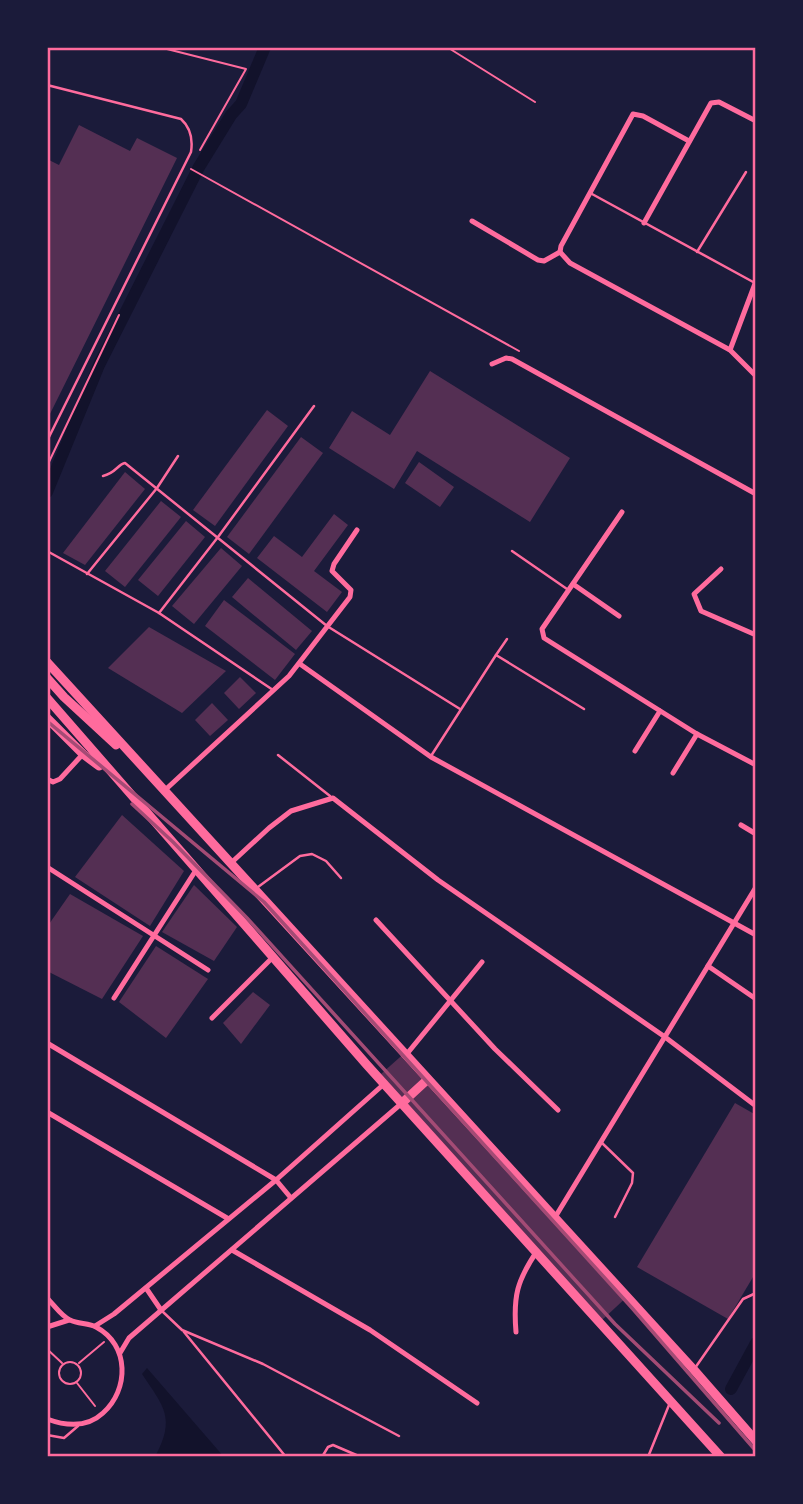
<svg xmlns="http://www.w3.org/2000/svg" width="803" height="1504" font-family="'Source Sans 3',sans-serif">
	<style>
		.water { fill: #12122b }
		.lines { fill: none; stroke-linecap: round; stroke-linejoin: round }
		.canal { stroke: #12122b; stroke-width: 12 }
		.building { fill: #542f53 }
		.path { stroke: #ff6b9d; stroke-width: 2 }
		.service { stroke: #ff6b9d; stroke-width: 2.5 }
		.minor { stroke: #ff6b9d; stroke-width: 5 }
		.primary { stroke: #ff6b9d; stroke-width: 9 }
		.rail { stroke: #a44b75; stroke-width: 3.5 }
		.neatline { fill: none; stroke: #ff6b9d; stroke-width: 2.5 }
	</style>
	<rect width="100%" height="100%" fill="#1b1b3a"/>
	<path class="water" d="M147,1368L224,1457H155C176,1418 164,1407 142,1374Z"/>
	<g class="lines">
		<g class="canal">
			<path d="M47,492L99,365L199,167L231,115L241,104L265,47"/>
			<path d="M731,1389L756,1343"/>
		</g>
	</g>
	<g class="building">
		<path d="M79,125L130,151L137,138L177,158L47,420V159L59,165Z"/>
		<path d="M430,371L570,458L530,522L417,451L394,489L329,448L352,411L390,435Z"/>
		<path d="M267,410L288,426L215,526L193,510Z"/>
		<path d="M301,437L323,453L249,554L227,537Z"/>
		<path d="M419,462L454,487L440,507L405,483Z"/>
		<path d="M125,472L145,489L85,565L63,553Z"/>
		<path d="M161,501L181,517L125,587L105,571Z"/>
		<path d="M334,514L348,525L314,571L342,592L327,612L257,558L274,536L302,557Z"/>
		<path d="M186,521L205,537L158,596L138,580Z"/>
		<path d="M221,548L242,566L194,624L172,606Z"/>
		<path d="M248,578L312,631L296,650L232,597Z"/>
		<path d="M224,600L295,654L275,680L205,626Z"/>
		<path d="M149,627L226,671L182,713L108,668Z"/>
		<path d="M240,677L256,693L239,709L224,693Z"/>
		<path d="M212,703L228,720L210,736L195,720Z"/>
		<path d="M122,815L184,871L150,926L75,877Z"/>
		<path d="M194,885L237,927L214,961L162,932Z"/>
		<path d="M70,894L143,936L102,999L47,971V927Z"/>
		<path d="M156,946L208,979L166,1038L119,1002Z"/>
		<path d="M253,992L270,1005L241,1044L223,1023Z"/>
		<path d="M408,1050L629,1295L602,1320L381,1074Z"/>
		<path d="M735,1103L756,1115V1272L728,1319L637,1267Z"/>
	</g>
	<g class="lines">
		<g class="path">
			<path d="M159,47L246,69L200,150"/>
			<path d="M447,47L535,102"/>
			<path d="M191,169L519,351"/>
			<path d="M47,466L119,315"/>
			<path d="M47,1349L62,1363"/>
			<circle cx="70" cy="1373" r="11"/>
			<path d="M79,1363L104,1342"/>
			<path d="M77,1383L95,1406"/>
		</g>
		<g class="service">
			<path d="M47,85L181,119C191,128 193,139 191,152L47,441"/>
			<path d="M592,194L755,283"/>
			<path d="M697,252L746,172"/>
			<path d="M103,476C116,473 118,464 125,463L327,626L460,709"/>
			<path d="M47,551L159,613L273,690"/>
			<path d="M512,551L567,589"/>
			<path d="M87,574L157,488L178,456"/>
			<path d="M159,613L218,537L314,406"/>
			<path d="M496,655L507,639"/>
			<path d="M278,755L330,796"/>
			<path d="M431,756L496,655L584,709"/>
			<path d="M258,887L300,856L312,854L326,861L341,878"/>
			<path d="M601,1142L633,1173L632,1183L615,1217"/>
			<path d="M162,1311L182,1330L263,1364L399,1436"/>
			<path d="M184,1332L286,1457"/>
			<path d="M695,1368L743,1299L756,1293"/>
			<path d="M47,1435L64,1438L78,1426"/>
			<path d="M322,1457L328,1447L333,1445L361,1457"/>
			<path d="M648,1457L669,1405"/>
		</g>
		<g class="minor">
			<path d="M689,141L643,116L633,114L561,246L560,252L570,263L730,350L756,376"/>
			<path d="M472,221L538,260L544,261L560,252"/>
			<path d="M644,223L711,103L719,102L756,121"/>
			<path d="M730,350L756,281"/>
			<path d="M492,364L506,358L512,359L756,494"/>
			<path d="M622,512L542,629L544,638L697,734L756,765"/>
			<path d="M721,569L694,594L701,611L756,635"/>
			<path d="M573,584L619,616"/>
			<path d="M300,664L431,757L756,935"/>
			<path d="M635,751L660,711"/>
			<path d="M673,773L697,734"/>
			<path d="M47,779L53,782L60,779L83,754"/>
			<path d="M164,791L289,676L350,597L351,590L332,571L334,564L357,530"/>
			<path d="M741,825L756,834"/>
			<path d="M231,863L269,828L291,811L333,798L438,880L665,1037L756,1106"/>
			<path d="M47,867L208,970"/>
			<path d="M376,920L495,1049L558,1110"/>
			<path d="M708,966L756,999"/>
			<path d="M114,998L196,870"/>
			<path d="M212,1018L272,958"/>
			<path d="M47,1043L276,1180L291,1198"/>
			<path d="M406,1055L482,962"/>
			<path d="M47,1112L227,1218"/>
			<path d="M554,1219L756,887"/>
			<path d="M232,1250L370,1330L477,1403"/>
			<path d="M146,1288L161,1310"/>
			<path d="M47,1298C54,1305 62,1317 70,1320C78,1324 89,1323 96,1327C130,1345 129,1390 103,1413C87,1428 66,1426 47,1419"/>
			<path d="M95,1326L114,1314L276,1180L384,1084"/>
			<path d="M47,1327L69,1320"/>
			<path d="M516,1332C513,1296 517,1281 537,1251"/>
			<path d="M120,1353L129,1338L402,1103"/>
		</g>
		<g class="primary">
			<path d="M47,662L694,1370L756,1441"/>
			<path d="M47,678L64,697L116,745"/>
			<path d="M47,698L367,1065L721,1457"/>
			<path d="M47,718L83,754L99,766"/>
			<path d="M402,1103L427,1080"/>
		</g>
		<g class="rail">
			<path d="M47,721L264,902L632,1308L756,1451"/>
			<path d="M132,804L173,842L247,918L615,1324L719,1423"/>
		</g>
	</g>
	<rect width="803" height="1504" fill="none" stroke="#1b1b3a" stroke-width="98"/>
	<rect x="49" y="49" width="705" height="1406" class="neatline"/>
</svg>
